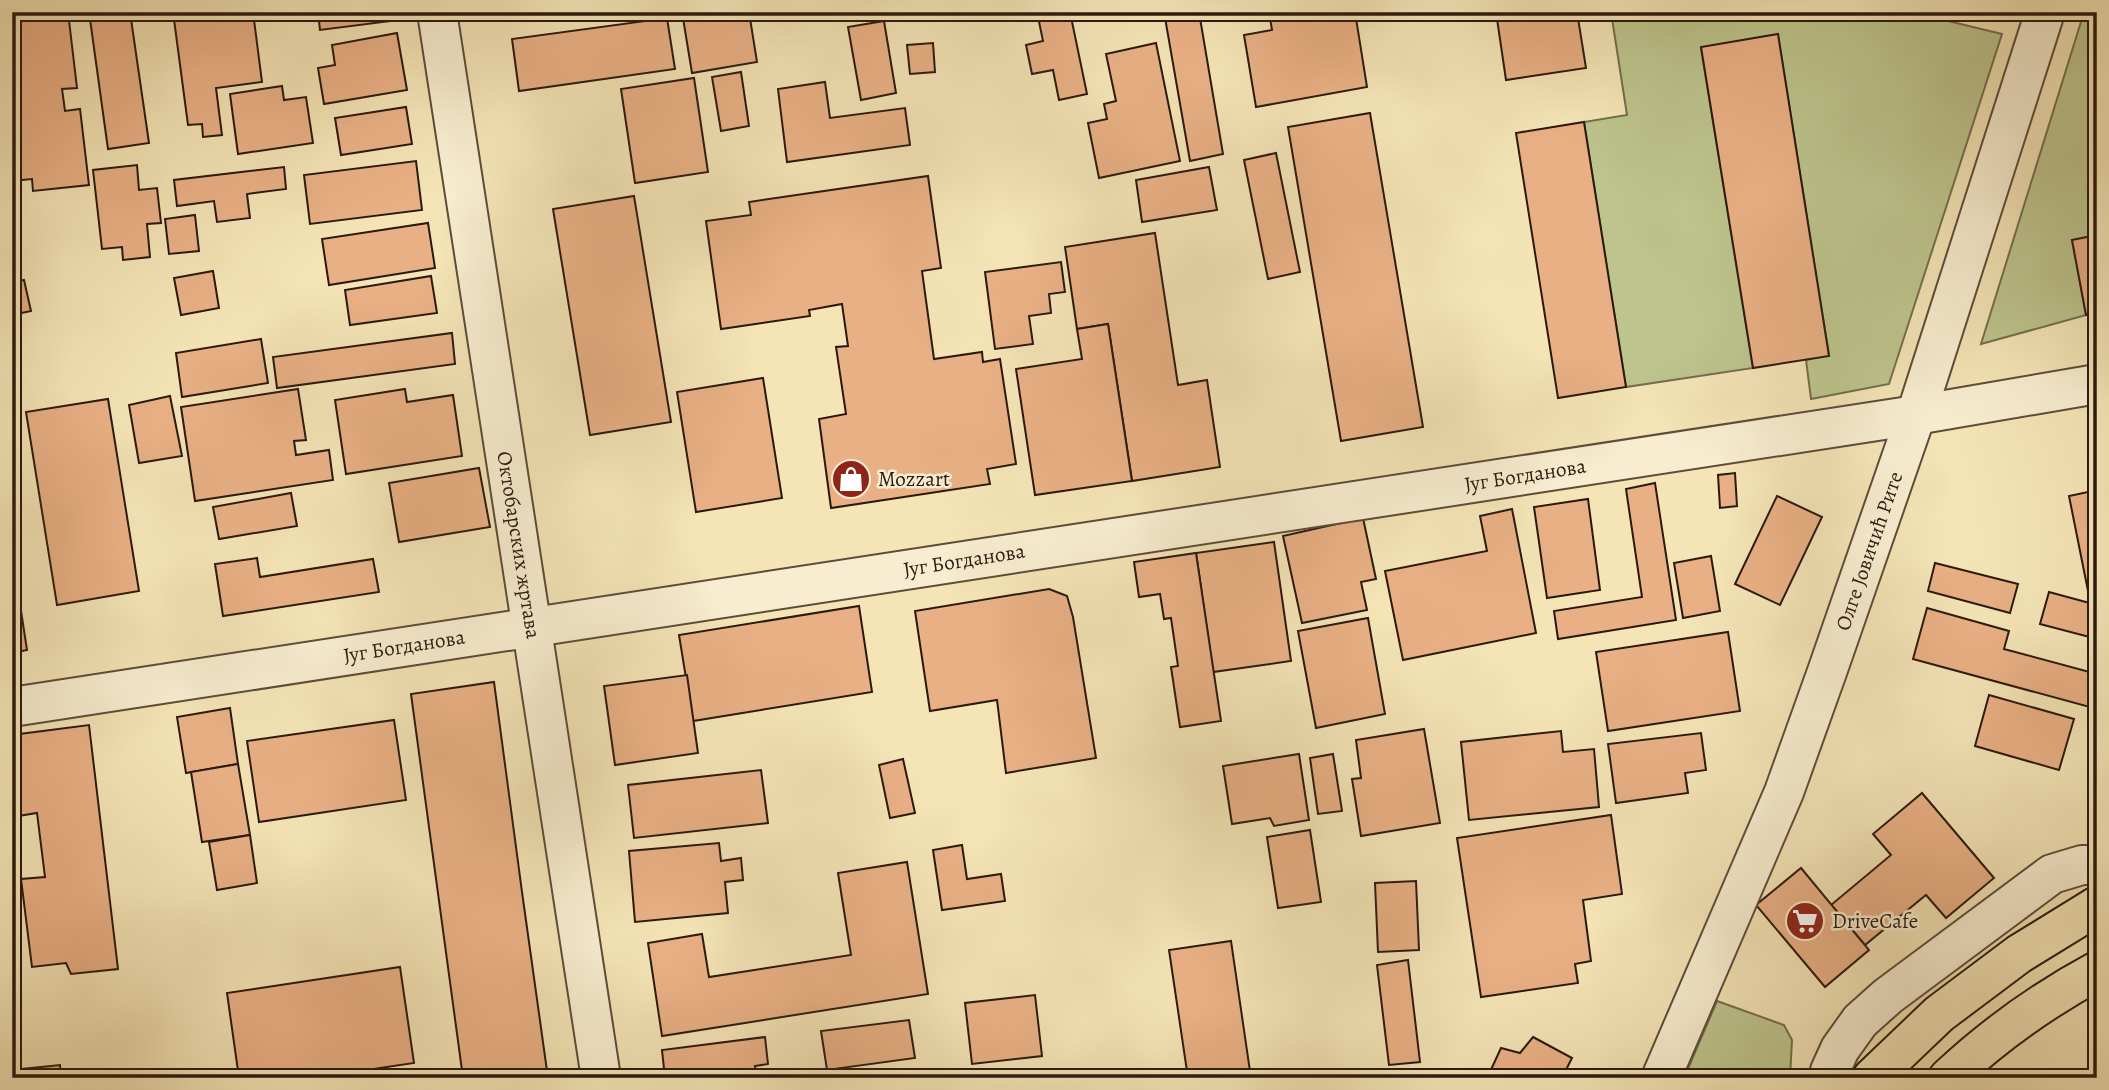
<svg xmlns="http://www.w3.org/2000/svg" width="2109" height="1090" font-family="Alegreya,serif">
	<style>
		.green { fill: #bdc48d; stroke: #746e4e; stroke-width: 2 }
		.building { fill: #e9b085; stroke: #2b1910; stroke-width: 2 }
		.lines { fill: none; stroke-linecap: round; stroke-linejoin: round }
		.minor-casing { stroke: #5d4c3a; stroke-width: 42 }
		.major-casing { stroke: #2b1910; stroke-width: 42 }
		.minor { stroke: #f8edd0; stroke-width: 38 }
		.major { stroke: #f4e4b6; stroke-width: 38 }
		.labels { text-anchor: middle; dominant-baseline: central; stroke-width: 5; stroke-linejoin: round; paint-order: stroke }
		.street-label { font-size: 21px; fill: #2b1910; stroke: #f8edd0 }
		.poi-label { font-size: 21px; fill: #2b1910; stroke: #f8edd0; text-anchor: start }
	</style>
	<rect width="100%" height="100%" fill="#f4e4b6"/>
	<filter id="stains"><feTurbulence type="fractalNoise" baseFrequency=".00286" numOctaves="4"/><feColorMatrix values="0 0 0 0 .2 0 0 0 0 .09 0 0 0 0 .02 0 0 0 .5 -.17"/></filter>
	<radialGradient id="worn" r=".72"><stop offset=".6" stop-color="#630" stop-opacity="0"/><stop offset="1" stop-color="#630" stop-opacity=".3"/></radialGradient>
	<g class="green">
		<path d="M1611,12H1911L2002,34L1889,384L1811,399L1806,360L1829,355L1778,35L1701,48L1753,368L1626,387L1584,122L1627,115Z"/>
		<path d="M2084,12H2097V235L2072,240L2086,315L1981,344Z"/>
		<path d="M1717,1001L1784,1025L1792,1040L1790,1078H1684Z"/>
	</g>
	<g class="building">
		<path d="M12,12H68L77,88L62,89L65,111L80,109L89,185L33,191L32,179L12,181Z"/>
		<path d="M89,12H130L149,143L108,149Z"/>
		<path d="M173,12H253L262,82L216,88L222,135L203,137L202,124L188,125Z"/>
		<path d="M318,12H398L399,20L320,30Z"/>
		<path d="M515,12H564L516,20Z"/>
		<path d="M682,12H749L757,62L692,73Z"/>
		<path d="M845,12H878L879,15L846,20Z"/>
		<path d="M1037,12H1070L1087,94L1059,100L1053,70L1032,74L1026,45L1043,41Z"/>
		<path d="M1164,12H1199L1223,154L1190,161Z"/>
		<path d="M1269,12H1355L1367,87L1256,107L1244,35L1272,30Z"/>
		<path d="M1496,12H1577L1586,68L1506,80Z"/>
		<path d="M667,18L675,69L519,91L512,39Z"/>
		<path d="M884,21L896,93L861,100L848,27Z"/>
		<path d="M397,33L407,90L324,104L318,68L335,65L332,45Z"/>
		<path d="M1778,34L1829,356L1753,368L1701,47Z"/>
		<path d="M933,43L935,72L910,74L907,45Z"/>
		<path d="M1156,43L1180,161L1099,178L1088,123L1107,119L1104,104L1116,101L1106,54Z"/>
		<path d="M741,72L749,126L721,131L712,77Z"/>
		<path d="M694,78L708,172L635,183L621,89Z"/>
		<path d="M825,82L830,118L905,108L910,145L787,162L778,89Z"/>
		<path d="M282,86L284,100L306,97L313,143L238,154L230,94Z"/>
		<path d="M406,107L412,144L341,155L335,118Z"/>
		<path d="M1370,113L1423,427L1341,441L1288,127Z"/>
		<path d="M1584,122L1626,387L1558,398L1516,133Z"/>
		<path d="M1276,153L1300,272L1268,279L1244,160Z"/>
		<path d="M416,161L422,210L310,224L304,175Z"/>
		<path d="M137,165L139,190L157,188L161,223L147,224L150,257L123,260L122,247L102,249L93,170Z"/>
		<path d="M284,167L286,189L247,194L250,218L217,222L214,201L177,206L174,180Z"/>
		<path d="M1209,167L1217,210L1142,222L1136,180Z"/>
		<path d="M928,176L941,268L922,271L934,359L982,352L983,362L1000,359L1016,464L987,469L990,484L831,508L819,419L846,414L836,347L848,346L842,304L809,310L810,316L721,329L706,221L751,215L749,202Z"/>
		<path d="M634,196L671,422L590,435L553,209Z"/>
		<path d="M195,215L199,251L169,254L165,219Z"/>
		<path d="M428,223L435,268L329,285L322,239Z"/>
		<path d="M1155,233L1178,385L1207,380L1220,467L1132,481L1108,324L1077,329L1065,247Z"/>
		<path d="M2097,235V313L2086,315L2072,240Z"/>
		<path d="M1061,262L1065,292L1049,294L1051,313L1029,316L1033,344L995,349L985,272Z"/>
		<path d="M213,271L219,308L181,315L174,278Z"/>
		<path d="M431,276L437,313L350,325L345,290Z"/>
		<path d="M24,280L31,311L12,315V282Z"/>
		<path d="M1108,324L1132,481L1035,495L1016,369L1082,359L1077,329Z"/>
		<path d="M452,333L455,364L277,388L273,357Z"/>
		<path d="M261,339L268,383L182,397L176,353Z"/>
		<path d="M763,378L782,498L696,512L677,392Z"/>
		<path d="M298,389L306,440L294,441L296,455L329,450L333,480L195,501L181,407Z"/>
		<path d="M405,389L407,402L453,395L462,456L346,474L335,400Z"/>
		<path d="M170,396L182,456L139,463L129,405Z"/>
		<path d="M108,399L139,591L57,605L26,412Z"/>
		<path d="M479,468L490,527L399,542L389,483Z"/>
		<path d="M2097,468V590L2088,591L2069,496L2093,491L2090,469Z"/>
		<path d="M1735,473L1737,506L1720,508L1718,475Z"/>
		<path d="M1655,483L1676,620L1558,639L1554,611L1642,597L1626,489Z"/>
		<path d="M291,493L297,526L219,539L213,507Z"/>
		<path d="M1777,496L1822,517L1780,605L1735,584Z"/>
		<path d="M1588,499L1600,590L1547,598L1534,507Z"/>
		<path d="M1512,509L1536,633L1403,660L1385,571L1487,551L1480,516Z"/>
		<path d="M1363,518L1376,579L1361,582L1367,610L1302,623L1283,536Z"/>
		<path d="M1274,542L1291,661L1213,672L1196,553Z"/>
		<path d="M12,552L27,650L12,653Z"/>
		<path d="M1196,553L1221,721L1180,727L1171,667L1178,666L1171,618L1164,619L1160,594L1139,597L1134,562Z"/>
		<path d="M1711,556L1720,611L1683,618L1674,563Z"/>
		<path d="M257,558L260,577L373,559L379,592L223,616L215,564Z"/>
		<path d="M1935,563L2018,584L2010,613L1928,591Z"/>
		<path d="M1049,589L1067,596L1073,617L1096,758L1006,773L997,700L930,711L915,611Z"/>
		<path d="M2049,592L2097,605V639L2040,624Z"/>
		<path d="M859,606L872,692L693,721L679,635Z"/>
		<path d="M1927,608L2009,631L2004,649L2097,674V709L1913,659Z"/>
		<path d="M1368,618L1385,714L1316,728L1298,631Z"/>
		<path d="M1728,632L1740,711L1608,731L1596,652Z"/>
		<path d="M687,675L698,753L615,765L604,686Z"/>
		<path d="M494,682L522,892L548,1078H463L411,694Z"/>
		<path d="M1989,695L2074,719L2059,770L1975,746Z"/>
		<path d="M230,708L238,764L186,773L177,717Z"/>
		<path d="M394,720L406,800L259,822L247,741Z"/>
		<path d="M89,725L118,969L71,974L66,963L32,967L21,879L45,877L37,813L18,816L12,765V735Z"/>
		<path d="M1424,729L1440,823L1361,836L1352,779L1361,778L1356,740Z"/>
		<path d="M1561,731L1563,752L1594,749L1599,807L1469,820L1461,742Z"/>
		<path d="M1701,733L1706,770L1685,773L1688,793L1616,803L1608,744Z"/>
		<path d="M1299,754L1309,820L1274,826L1270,818L1232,824L1223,766Z"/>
		<path d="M1333,754L1342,811L1318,814L1310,758Z"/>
		<path d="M903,759L915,813L890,818L879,765Z"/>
		<path d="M238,764L250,835L202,842L191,772Z"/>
		<path d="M761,770L768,823L634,838L628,785Z"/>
		<path d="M1922,793L1994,878L1946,918L1926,895L1865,945L1831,905L1891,855L1873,834Z"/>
		<path d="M1611,815L1622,894L1583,900L1591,961L1575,964L1578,983L1481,997L1457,838Z"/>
		<path d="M1310,830L1321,902L1278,908L1267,837Z"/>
		<path d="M250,835L257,883L217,890L209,842Z"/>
		<path d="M719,843L721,861L741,858L743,880L725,882L728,913L635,922L629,851Z"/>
		<path d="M962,845L967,879L1001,874L1005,901L942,910L933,850Z"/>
		<path d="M907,862L928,994L662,1036L648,943L702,934L709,977L851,955L838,873Z"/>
		<path d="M1801,868L1869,950L1825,987L1756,905Z"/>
		<path d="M1416,881L1419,950L1378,952L1375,883Z"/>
		<path d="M1231,941L1251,1078H1188L1169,950Z"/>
		<path d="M1408,960L1420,1062L1389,1065L1377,965Z"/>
		<path d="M400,967L414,1063L313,1078H239L227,993Z"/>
		<path d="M1035,995L1042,1056L972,1064L965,1003Z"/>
		<path d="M909,1020L915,1058L827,1070L821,1031Z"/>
		<path d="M765,1037L768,1064L755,1066L757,1078H665L662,1050Z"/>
		<path d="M1533,1037L1572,1058L1562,1078H1472L1489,1074L1501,1048L1520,1053Z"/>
		<path d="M60,1065L61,1078H12V1070Z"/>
	</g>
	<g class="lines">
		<defs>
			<g id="minor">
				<path d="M437,12L601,1078"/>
				<path d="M12,707L1916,415L2097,384"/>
				<path d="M1661,1078L1784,792L1828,669L1916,415L2045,12"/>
				<path d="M1829,1078L1830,1071L1840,1049L1860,1021L1888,996L2052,874L2082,865H2097"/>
			</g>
			<g id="major">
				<path d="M1872,1078L1939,1014L2019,954L2097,906"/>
				<path d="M1948,1078C1993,1036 2043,1000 2097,971"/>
			</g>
		</defs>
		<use href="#minor" class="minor-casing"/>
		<use href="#major" class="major-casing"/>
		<use href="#minor" class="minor"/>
		<use href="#major" class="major"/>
	</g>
	<defs>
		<symbol id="shop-disc" viewBox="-11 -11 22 22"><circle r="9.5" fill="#8f2418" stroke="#f8edd0"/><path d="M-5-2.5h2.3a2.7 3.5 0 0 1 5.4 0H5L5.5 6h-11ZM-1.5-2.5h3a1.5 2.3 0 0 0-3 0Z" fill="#fff"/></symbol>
		<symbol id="supermarket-disc" viewBox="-11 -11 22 22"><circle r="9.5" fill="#8f2418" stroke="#f8edd0"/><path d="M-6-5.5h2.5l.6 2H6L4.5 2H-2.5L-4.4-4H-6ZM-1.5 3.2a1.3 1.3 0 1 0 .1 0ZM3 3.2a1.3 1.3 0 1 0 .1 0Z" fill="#fff"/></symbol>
	</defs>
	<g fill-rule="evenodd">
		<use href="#shop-disc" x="829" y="457" width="44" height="44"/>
		<use href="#supermarket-disc" x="1783" y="899" width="44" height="44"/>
	</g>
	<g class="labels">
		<g class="street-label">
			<text transform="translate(1525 475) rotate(-9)">Југ Богданова</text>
			<text transform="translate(519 545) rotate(81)">Октобарских жртава</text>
			<text transform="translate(1869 551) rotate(-71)">Олге Јовичић Рите</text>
			<text transform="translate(964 560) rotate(-9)">Југ Богданова</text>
			<text transform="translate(404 646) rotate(-9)">Југ Богданова</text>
		</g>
		<g class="poi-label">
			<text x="878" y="479">Mozzart</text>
			<text x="1832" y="921">DriveCafe</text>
		</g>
	</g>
	<rect width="2109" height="1090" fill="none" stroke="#f4e4b6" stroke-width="42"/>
	<rect x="14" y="14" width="2081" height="1062" fill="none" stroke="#2b1910" stroke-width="3.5"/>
	<rect x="21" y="21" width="2067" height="1048" fill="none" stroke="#2b1910" stroke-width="2"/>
	<rect width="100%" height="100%" filter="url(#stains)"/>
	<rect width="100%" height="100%" fill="url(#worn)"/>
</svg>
